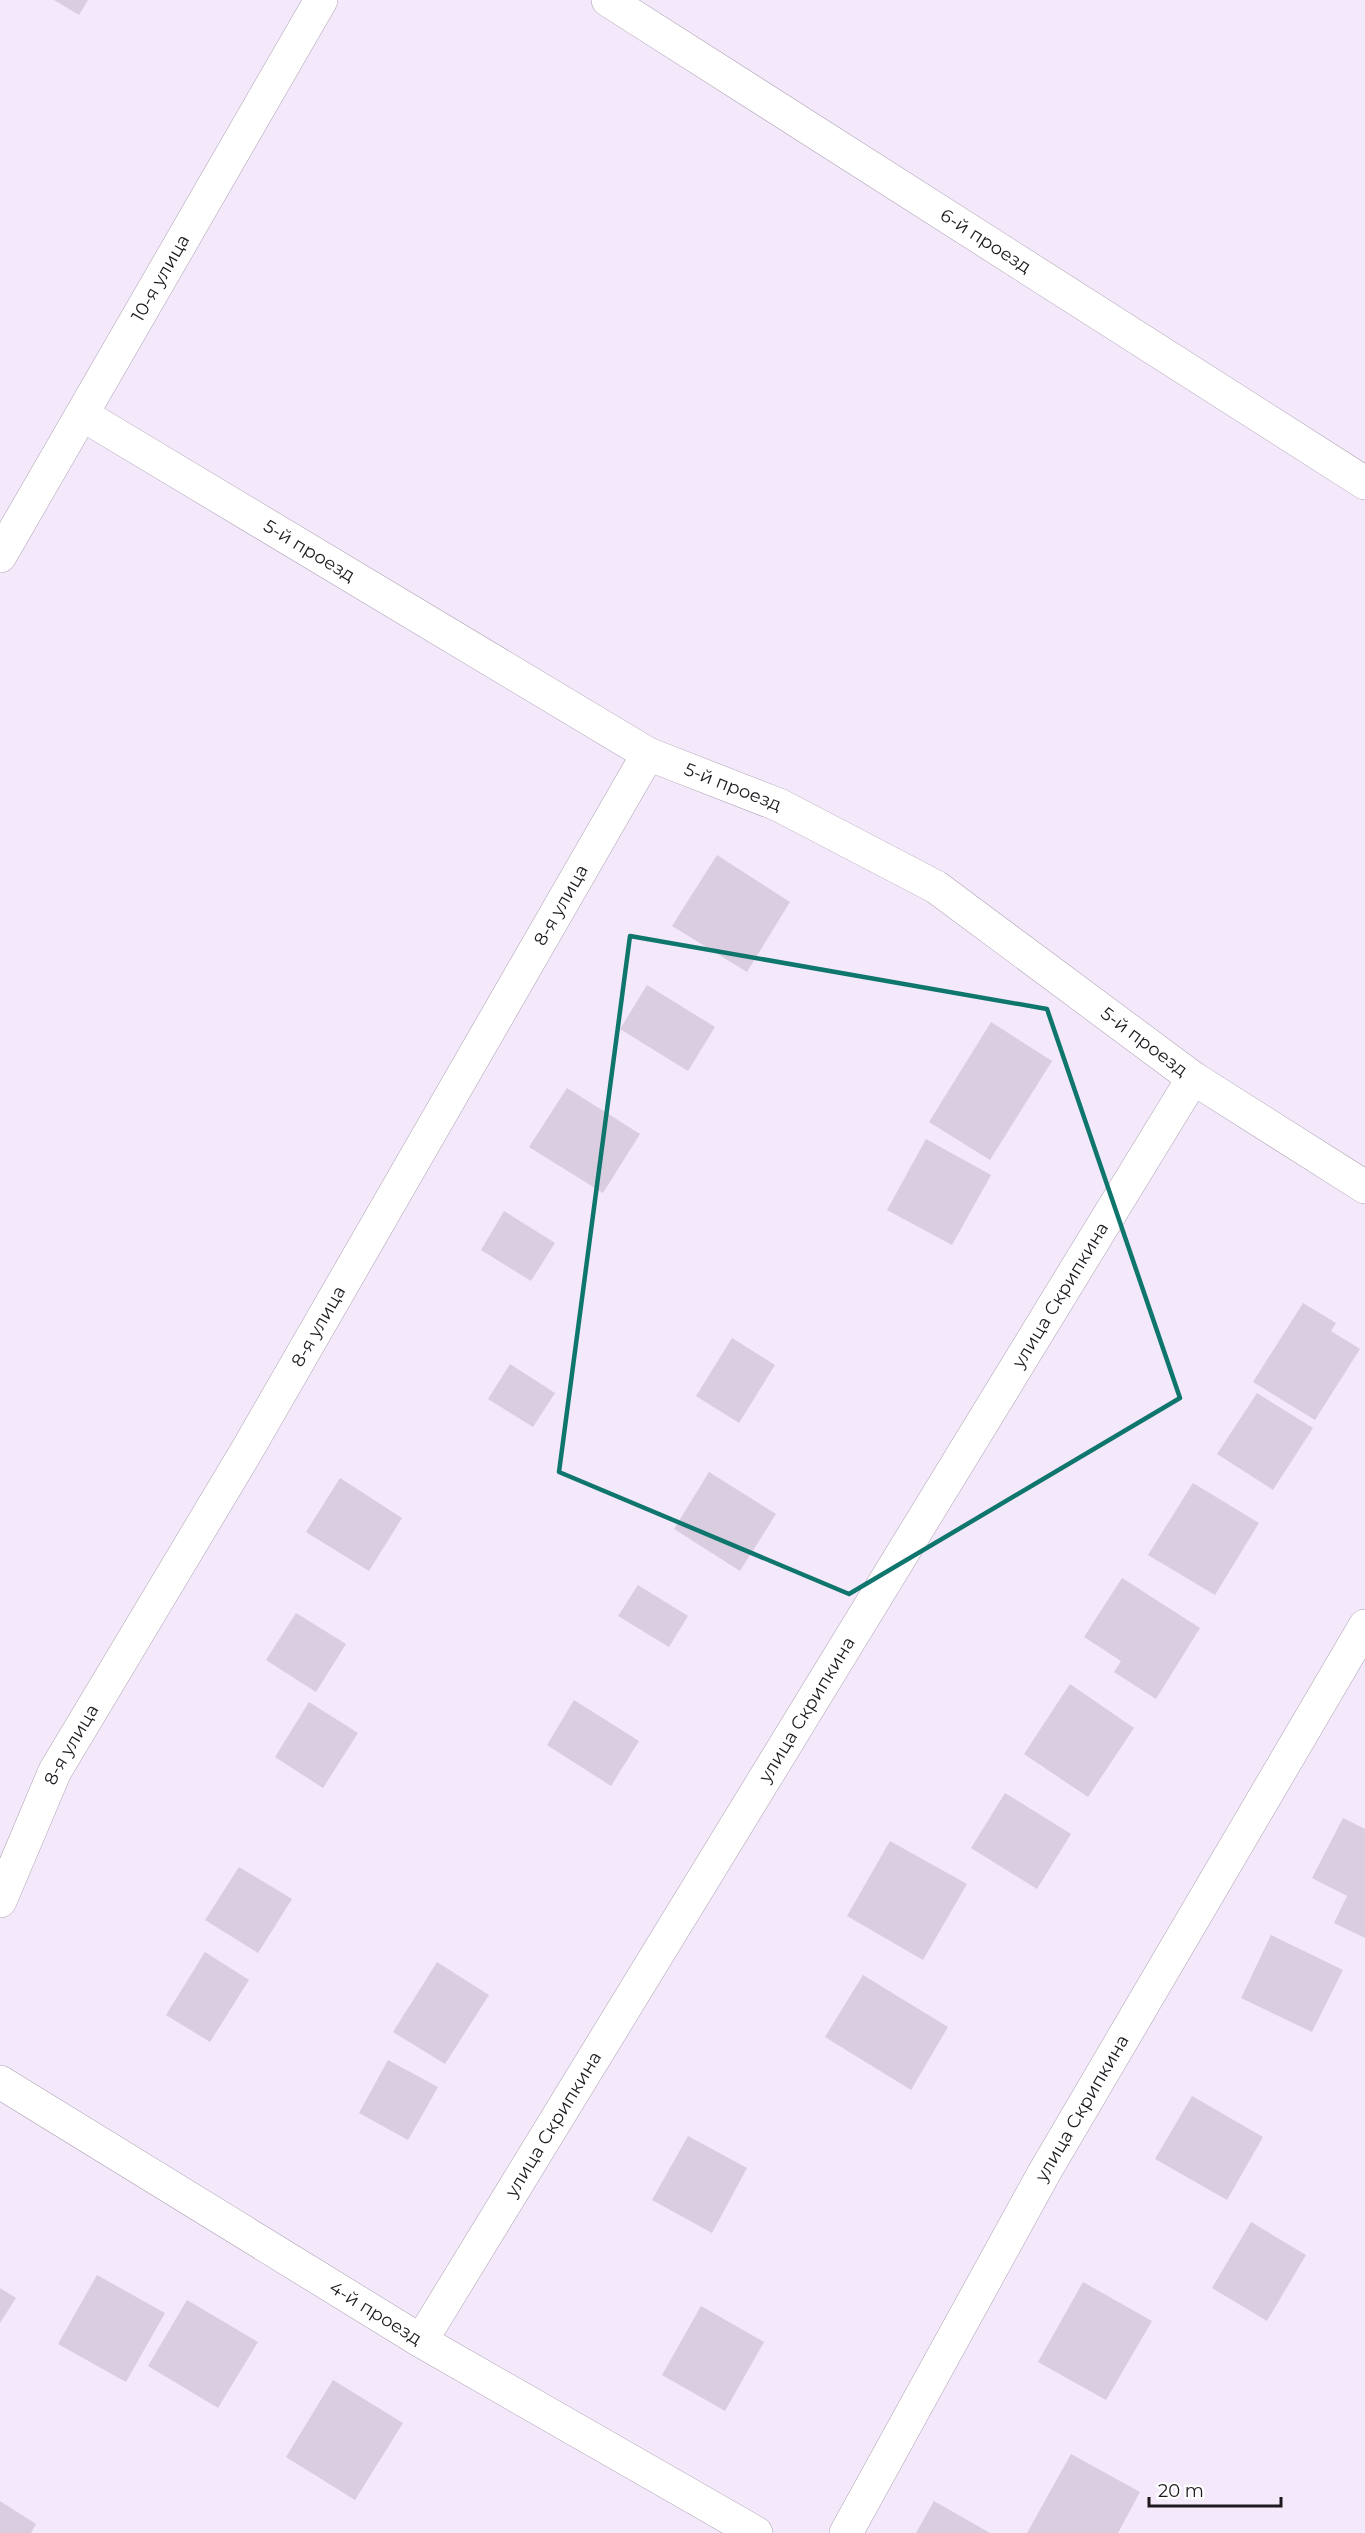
<svg xmlns="http://www.w3.org/2000/svg" width="1365" height="2533" font-family="Montserrat,sans-serif">
	<style>
		.building { fill: #dacde0 }
		.lines { fill: none; stroke-linecap: round; stroke-linejoin: round }
		.street-casing { stroke: #aea2b4; stroke-width: 34 }
		.secondary-casing { stroke: #aea2b4; stroke-width: 34 }
		.street { stroke: #fff; stroke-width: 33 }
		.secondary { stroke: #fff; stroke-width: 33 }
		.marked { fill: none; stroke: #0f766e; stroke-width: 4.5; stroke-linejoin: round }
		.labels { text-anchor: middle; dominant-baseline: central; stroke-width: 4.5; stroke-linejoin: round; paint-order: stroke }
		.street-label { font-size: 18px; fill: #1d191f; stroke: #fff }
	</style>
	<rect width="100%" height="100%" fill="#f4e8fb"/>
	<g class="building">
		<path d="M54,0H88L79,15Z"/>
		<path d="M717,855L790,902L747,972L672,926Z"/>
		<path d="M647,985L715,1027L688,1071L620,1029Z"/>
		<path d="M991,1022L1052,1061L990,1160L929,1122Z"/>
		<path d="M567,1088L640,1134L603,1193L529,1147Z"/>
		<path d="M926,1139L991,1175L952,1245L887,1210Z"/>
		<path d="M504,1211L555,1243L531,1281L481,1250Z"/>
		<path d="M1303,1303L1336,1323L1331,1331L1360,1349L1315,1420L1253,1382Z"/>
		<path d="M732,1338L775,1365L739,1423L696,1396Z"/>
		<path d="M510,1364L555,1393L533,1427L488,1399Z"/>
		<path d="M1257,1393L1313,1428L1273,1490L1217,1454Z"/>
		<path d="M709,1472L776,1514L740,1571L674,1529Z"/>
		<path d="M340,1478L402,1518L369,1571L306,1532Z"/>
		<path d="M1193,1483L1259,1523L1215,1595L1148,1555Z"/>
		<path d="M1122,1578L1200,1628L1156,1699L1114,1672L1121,1661L1084,1637Z"/>
		<path d="M638,1585L688,1616L669,1647L618,1616Z"/>
		<path d="M296,1613L346,1644L316,1692L266,1660Z"/>
		<path d="M1070,1684L1134,1728L1088,1797L1024,1754Z"/>
		<path d="M574,1700L639,1741L611,1786L547,1745Z"/>
		<path d="M309,1702L358,1733L323,1788L275,1757Z"/>
		<path d="M1005,1793L1071,1834L1037,1889L971,1848Z"/>
		<path d="M1343,1818L1365,1829V1938L1334,1923L1347,1896L1312,1878Z"/>
		<path d="M890,1841L967,1884L923,1960L847,1916Z"/>
		<path d="M239,1867L292,1899L258,1953L205,1920Z"/>
		<path d="M1271,1935L1343,1970L1312,2032L1241,1998Z"/>
		<path d="M205,1952L249,1980L210,2042L166,2015Z"/>
		<path d="M437,1962L489,1995L445,2064L393,2032Z"/>
		<path d="M863,1975L948,2027L911,2090L825,2037Z"/>
		<path d="M388,2060L438,2087L408,2140L359,2113Z"/>
		<path d="M1192,2096L1263,2137L1227,2200L1155,2159Z"/>
		<path d="M688,2136L747,2168L712,2233L652,2200Z"/>
		<path d="M1251,2222L1306,2255L1267,2321L1212,2288Z"/>
		<path d="M97,2275L165,2313L126,2382L58,2344Z"/>
		<path d="M1083,2282L1152,2321L1106,2400L1038,2362Z"/>
		<path d="M0,2288L16,2298L0,2323Z"/>
		<path d="M187,2300L258,2342L218,2408L148,2366Z"/>
		<path d="M701,2306L764,2342L725,2411L662,2375Z"/>
		<path d="M333,2380L403,2423L355,2500L286,2457Z"/>
		<path d="M1071,2454L1140,2492L1118,2533H1027Z"/>
		<path d="M0,2501L36,2524L31,2533H0Z"/>
		<path d="M934,2501L990,2533H916Z"/>
	</g>
	<g class="lines">
		<defs>
			<g id="street">
				<path id="s1" d="M608,0L1365,483"/>
				<path id="s2" d="M83,415L648,754L779,805L936,887L1193,1078L1365,1187"/>
				<path id="s3" d="M0,556L321,0"/>
				<path id="s4" d="M0,1901L55,1771L246,1452L648,754"/>
				<path id="s5" d="M0,2082L421,2341L756,2533"/>
				<path id="s6" d="M421,2341L1193,1078"/>
			</g>
			<g id="secondary">
				<path id="s7" d="M846,2533L1044,2173L1365,1626"/>
			</g>
		</defs>
		<use href="#street" class="street-casing"/>
		<use href="#secondary" class="secondary-casing"/>
		<use href="#street" class="street"/>
		<use href="#secondary" class="secondary"/>
	</g>
	<path class="marked" d="M630,936L1047,1009L1180,1398L849,1594L559,1472Z"/>
	<g class="labels">
		<g class="street-label">
			<text stroke="none"><textPath href="#s1" startOffset="448">6-й проезд</textPath></text>
			<text stroke="none"><textPath href="#s3" startOffset="321">10-я улица</textPath></text>
			<text stroke="none"><textPath href="#s2" startOffset="264">5-й проезд</textPath></text>
			<text stroke="none"><textPath href="#s2" startOffset="750">5-й проезд</textPath></text>
			<text stroke="none"><textPath href="#s4" startOffset="1144">8-я улица</textPath></text>
			<text stroke="none"><textPath href="#s2" startOffset="1236">5-й проезд</textPath></text>
			<text stroke="none"><textPath href="#s6" startOffset="1226">улица Скрипкина</textPath></text>
			<text stroke="none"><textPath href="#s4" startOffset="658">8-я улица</textPath></text>
			<text stroke="none"><textPath href="#s6" startOffset="740">улица Скрипкина</textPath></text>
			<text stroke="none"><textPath href="#s4" startOffset="172">8-я улица</textPath></text>
			<text stroke="none"><textPath href="#s7" startOffset="486">улица Скрипкина</textPath></text>
			<text stroke="none"><textPath href="#s6" startOffset="254">улица Скрипкина</textPath></text>
			<text stroke="none"><textPath href="#s5" startOffset="441">4-й проезд</textPath></text>
		</g>
	</g>
	<path d="M1149 2497v9h132v-9" fill="none" stroke="#1d191f" stroke-width="3"/>
	<text x="1158" y="2497" font-size="18" fill="#1d191f" stroke="#ffffff" stroke-width="4.5" paint-order="stroke">20 m</text>
</svg>
